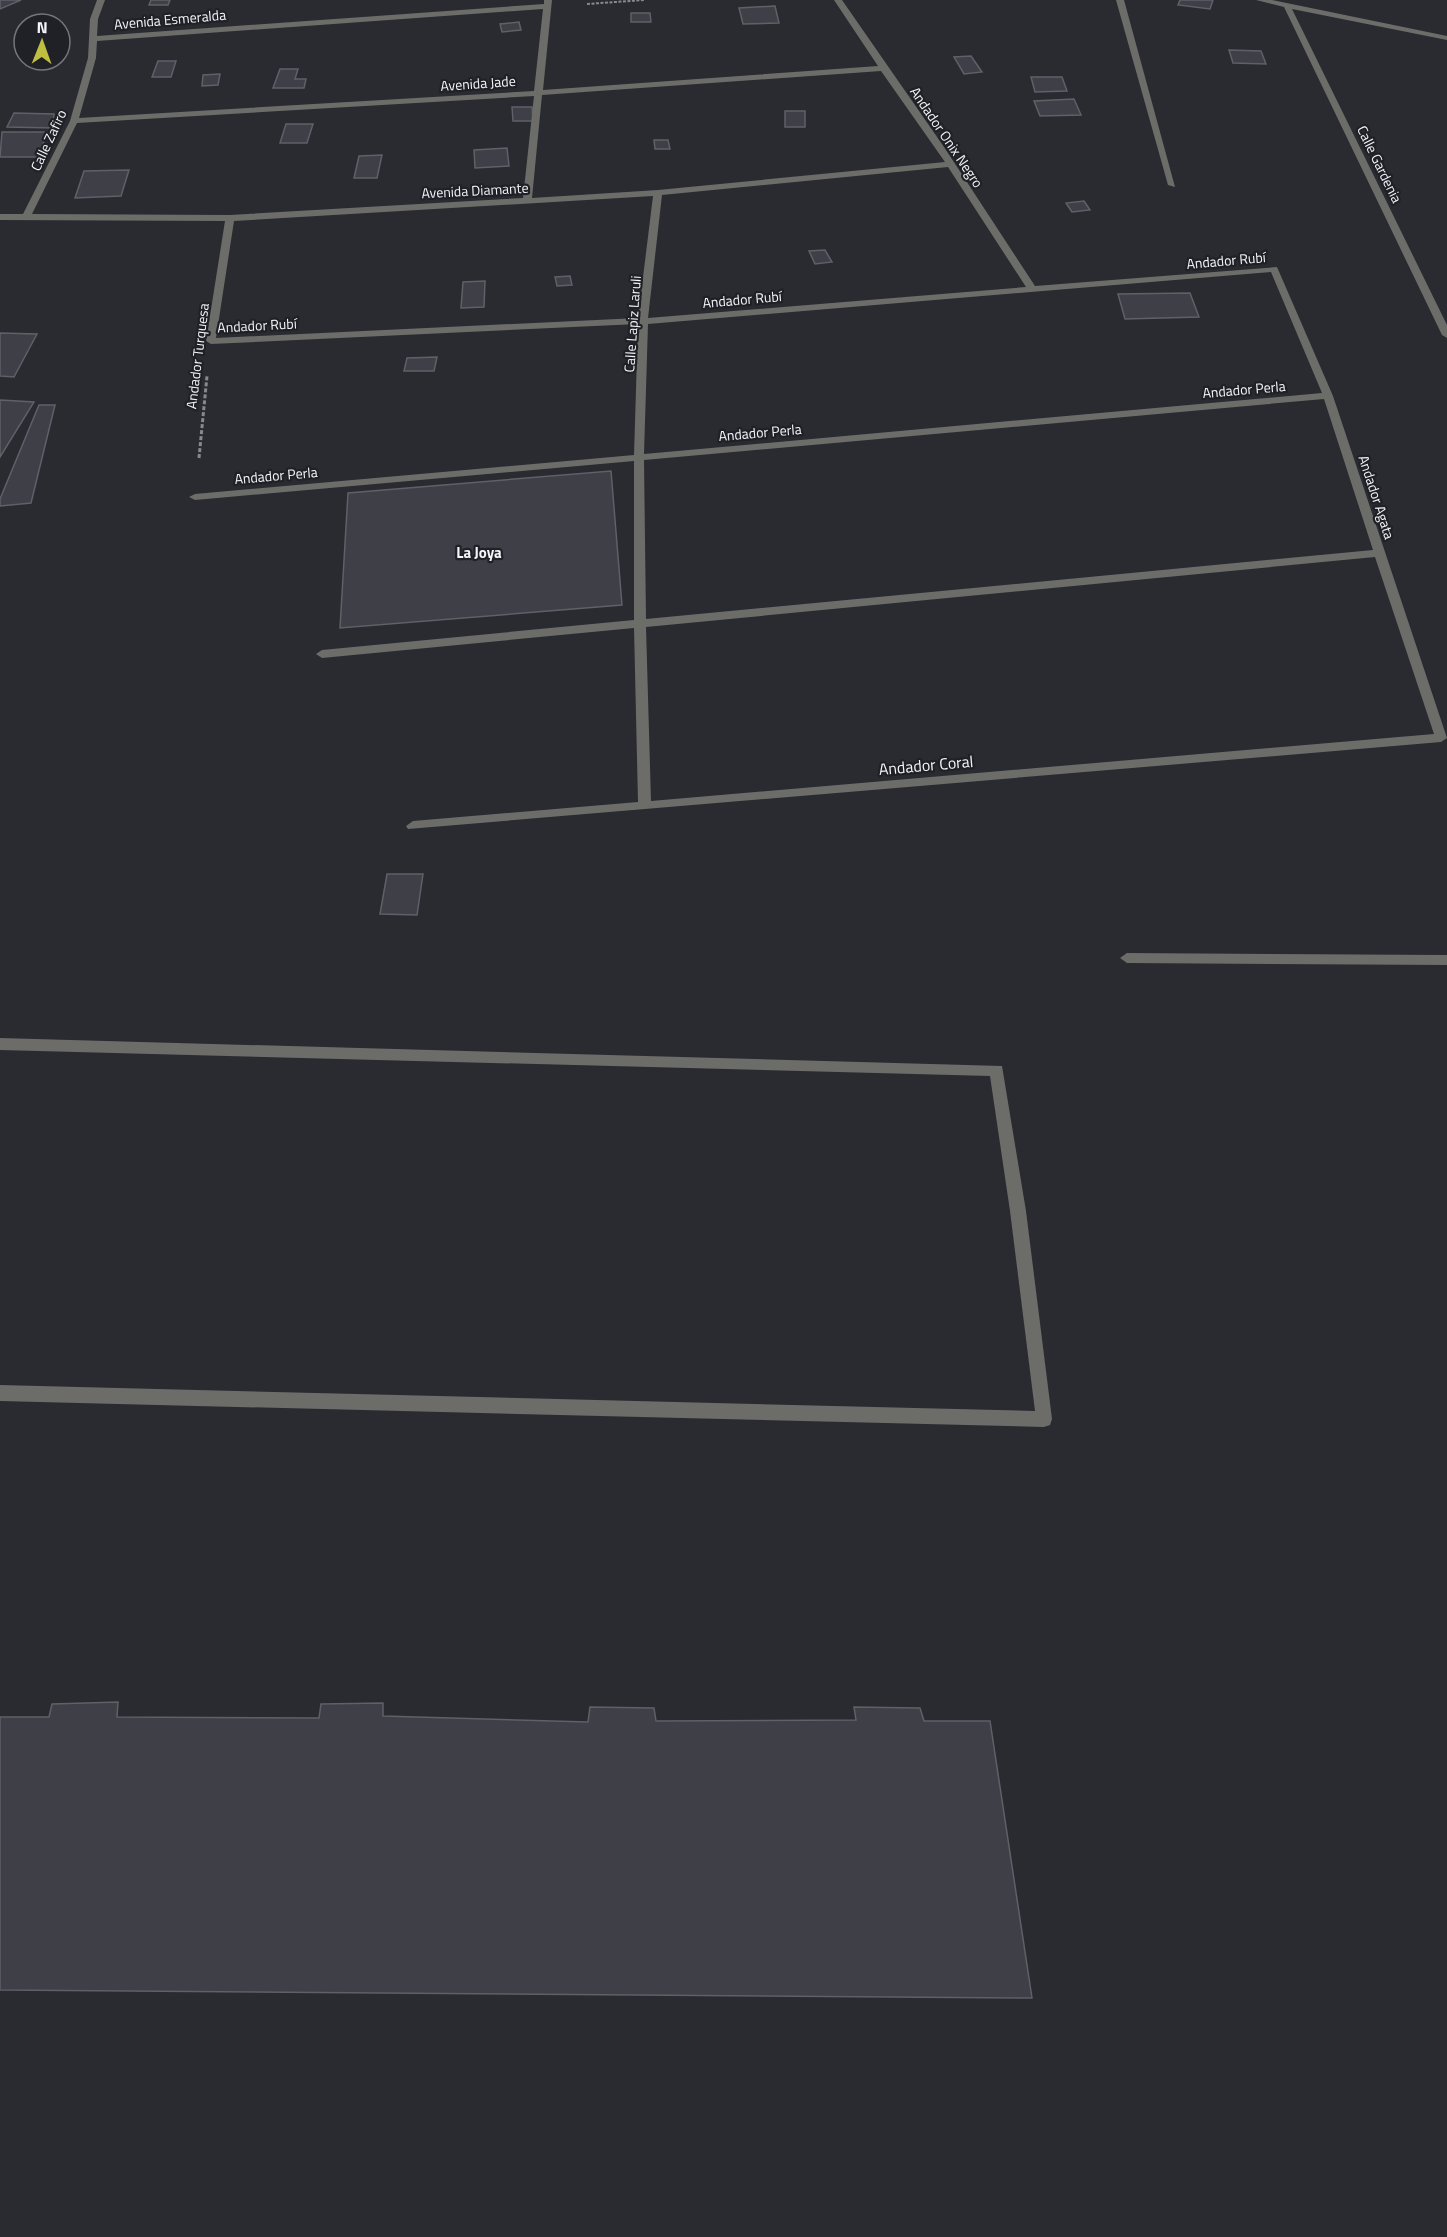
<svg xmlns="http://www.w3.org/2000/svg" width="1447" height="2237" font-family="'Titillium Web',sans-serif">
	<style>
		.building { fill: #3e3f47; stroke: #5f6068; stroke-width: 1.5 }
		.lines { fill: none; stroke-linecap: round; stroke-linejoin: round }
		.path-far1 { stroke: #88888e; stroke-width: 2; stroke-dasharray: 3 1.5; stroke-linecap: butt }
		.path { stroke: #88888e; stroke-width: 3; stroke-dasharray: 4 2; stroke-linecap: butt }
		.service { fill: #6c6d69; fill-rule: evenodd }
		.minor { fill: #6c6d69; fill-rule: evenodd }
		.labels { text-anchor: middle; dominant-baseline: central; stroke-width: 4.5; stroke-linejoin: round; paint-order: stroke }
		.far-street-label { font-size: 14px; fill: #f4f4f9; stroke: #202027 }
		.far-neighbourhood-label { font-size: 15px; font-weight: bold; fill: #f4f4f9; stroke: #202027 }
		.street-label { font-size: 16px; fill: #f4f4f9; stroke: #202027 }
	</style>
	<rect width="100%" height="100%" fill="#2a2a31"/>
	<g class="building">
		<path d="M0,0H21L0,9Z"/>
		<path d="M151,0H170L168,5H149Z"/>
		<path d="M1180,0H1213L1210,9L1178,5Z"/>
		<path d="M775,6L779,23L743,24L739,8Z"/>
		<path d="M631,13H650L651,22H631Z"/>
		<path d="M519,22L521,30L502,32L500,24Z"/>
		<path d="M1229,50L1261,51L1266,64L1233,63Z"/>
		<path d="M971,56L982,72L964,74L954,57Z"/>
		<path d="M158,61H176L171,77H152Z"/>
		<path d="M280,69H298L295,79H306L304,88H273Z"/>
		<path d="M220,74L218,85L202,86L203,75Z"/>
		<path d="M1031,77H1062L1067,91L1035,92Z"/>
		<path d="M1074,99L1081,115L1040,116L1034,101Z"/>
		<path d="M512,107H532L533,121H513Z"/>
		<rect x="785" y="111" width="20" height="16"/>
		<path d="M14,113L54,114L53,128L7,127Z"/>
		<path d="M286,124H313L307,143H280Z"/>
		<path d="M2,132H47L39,157H0Z"/>
		<path d="M654,140H668L670,149H655Z"/>
		<path d="M507,148L509,166L475,168L474,150Z"/>
		<path d="M382,155L377,178H354L359,156Z"/>
		<path d="M129,170L121,196L75,198L84,171Z"/>
		<path d="M1084,201L1090,210L1072,212L1066,203Z"/>
		<path d="M825,250L832,262L815,264L809,251Z"/>
		<path d="M570,276L572,285L557,286L555,277Z"/>
		<path d="M485,281L484,307L461,308L463,282Z"/>
		<path d="M1190,293L1199,317L1125,319L1118,294Z"/>
		<path d="M0,333L37,334L14,377L0,376Z"/>
		<path d="M437,357L434,371H404L407,358Z"/>
		<path d="M0,400L34,402L0,457Z"/>
		<path d="M39,405H55L31,503L0,506V499Z"/>
		<path d="M611,471L622,605L340,628L348,493Z"/>
		<path d="M387,874H423L417,915L380,914Z"/>
		<path d="M118,1702L117,1717L319,1718L321,1704L383,1703V1716L588,1722L590,1707L654,1708L656,1721L856,1720L854,1707L920,1708L924,1721H990L1032,1998L0,1990V1717H49L52,1704Z"/>
	</g>
	<g class="lines">
		<path class="path-far1" d="M587,4L644,0"/>
		<path class="path" d="M199,458L207,376"/>
		<path class="service" d="M0,1038L1002,1066L1026,1211L1052,1419L1050,1425L1044,1427L0,1401V1385L1035,1411L1010,1211L990,1076L0,1050Z"/>
		<g class="minor">
			<path d="M97,0H105L98,19L97,36L544,4V0H552L543,90L878,66L834,0H842L944,147L1035,286L1277,267L1333,396L1447,738L1441,742L408,829L406,826L413,821L638,802L634,628L322,658L316,654L322,650L634,620V461L195,500L189,497L195,494L634,455L638,324L211,344L206,341L225,221L0,220V214H23L70,121L88,58L90,19ZM543,9L534,91L79,118L96,58L97,41ZM881,71L945,162L658,190L532,198L542,95ZM534,96L523,198L230,215L32,214L77,123ZM948,167L1026,287L648,318L662,195ZM653,196L638,318L216,338L234,221ZM1271,272L1322,393L644,454L648,324ZM1324,399L1373,550L646,619L644,460ZM1375,557L1434,734L651,801L646,627Z"/>
			<path d="M1116,0H1124L1175,187L1168,185Z"/>
			<path d="M1256,0H1272L1447,36V40L1292,9L1447,325V338L1442,335L1284,7Z"/>
			<path d="M1127,953L1447,955V965L1127,963L1120,958Z"/>
		</g>
	</g>
	<g class="labels">
		<g class="far-street-label">
			<text transform="translate(170 19) rotate(-5)">Avenida Esmeralda</text>
			<text transform="translate(478 83) rotate(-4)">Avenida Jade</text>
			<text transform="translate(947 137) rotate(56)">Andador Onix Negro</text>
			<text transform="translate(48 140) rotate(-65)">Calle Zafiro</text>
			<text transform="translate(1380 164) rotate(64)">Calle Gardenia</text>
			<text transform="translate(475 190) rotate(-3)">Avenida Diamante</text>
			<text transform="translate(1226 260) rotate(-5)">Andador Rubí</text>
			<text transform="translate(742 299) rotate(-5)">Andador Rubí</text>
			<text transform="translate(632 324) rotate(-86)">Calle Lapiz Laruli</text>
			<text transform="translate(257 325) rotate(-3)">Andador Rubí</text>
			<text transform="translate(197 356) rotate(-83)">Andador Turquesa</text>
			<text transform="translate(1244 389) rotate(-5)">Andador Perla</text>
			<text transform="translate(760 432) rotate(-5)">Andador Perla</text>
			<text transform="translate(276 475) rotate(-5)">Andador Perla</text>
			<text transform="translate(1377 497) rotate(72)">Andador Agata</text>
		</g>
		<g class="far-neighbourhood-label">
			<text x="479" y="552">La Joya</text>
		</g>
		<g class="street-label">
			<text transform="translate(926 765) rotate(-5)">Andador Coral</text>
		</g>
	</g>
	<g transform="translate(42 42) rotate(1)"><circle r="28" fill="#202027" stroke="#75757b" stroke-width="1.5"/>
	<path d="M0-4.5L10 22L0 15L-10 22Z" fill="#bfbe41"/>
	<text y="-9" font-size="16" font-weight="bold" text-anchor="middle" fill="#f4f4f9">N</text>
	</g>
</svg>
